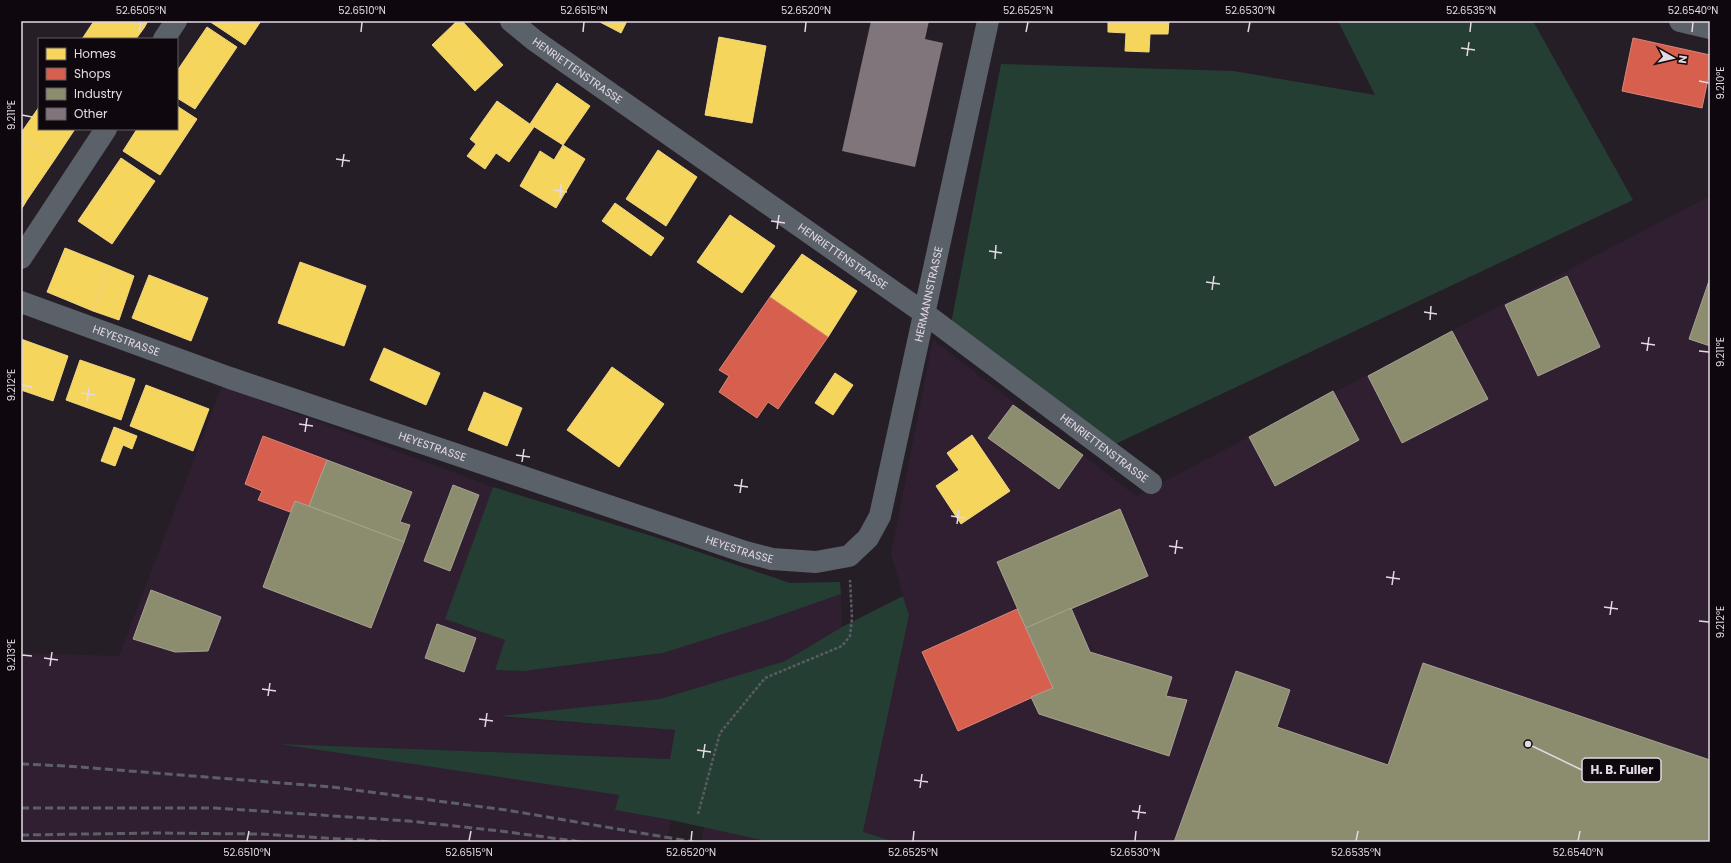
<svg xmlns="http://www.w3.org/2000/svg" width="1731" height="863" font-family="Poppins,sans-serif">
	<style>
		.built { fill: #301f31 }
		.green { fill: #253e34 }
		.homes { fill: #f6d55c; stroke: #f0d684 }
		.shops { fill: #d6604d; stroke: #da847a }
		.industry { fill: #8c8c6e; stroke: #a6a391 }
		.building { fill: #80757b }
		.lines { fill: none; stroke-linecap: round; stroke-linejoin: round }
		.path { stroke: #5a5c63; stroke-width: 2.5; stroke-dasharray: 3 2; stroke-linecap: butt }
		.minor { stroke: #5a6169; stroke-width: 22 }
		.rail { stroke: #5d5f66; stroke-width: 3; stroke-dasharray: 8 4; stroke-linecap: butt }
		.ticks { fill: none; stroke: #e3d9e3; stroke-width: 1.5 }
		.labels { text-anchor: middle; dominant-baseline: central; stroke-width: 4; stroke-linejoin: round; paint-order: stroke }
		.street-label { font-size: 11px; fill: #e3d9e3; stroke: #0e080e }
		.leader { fill: none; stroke: #e3d9e3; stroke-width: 1.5 }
		.callout-dot { fill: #e3d9e3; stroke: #0e080e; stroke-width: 1.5 }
		.callout { fill: #0e080e; stroke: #e3d9e3; stroke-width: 1.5 }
		.callout-label { font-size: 12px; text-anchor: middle; font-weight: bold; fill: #e3d9e3 }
		.neatline { fill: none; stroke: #e3d9e3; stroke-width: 1.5 }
		.ticks-label { font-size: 10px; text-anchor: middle; fill: #e3d9e3 }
	</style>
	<rect width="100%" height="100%" fill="#261e26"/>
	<g class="built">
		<path d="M1706,198L1710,200V842H895L863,833L909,615L891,554L933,340L1136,496Z"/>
		<path d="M222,386L493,487L446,618L505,640L495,670L524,671L659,654L764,621L841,594L842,627L785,661L660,699L503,717L675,730L670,759L285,744L619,795L615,810L671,820L667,842H21V653L119,656Z"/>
		<path d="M704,826L771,842H701Z"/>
	</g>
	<g class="green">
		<path d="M1338,21H1533L1633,200L1111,446L950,329L1001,64L1233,71L1375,95Z"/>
		<path d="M493,487L658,538L790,583L840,582L841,594L764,621L663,653L524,671L495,670L505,640L445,619Z"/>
		<path d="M903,596L909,615L863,832L895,842H771L671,820L615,810L619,795L280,744L670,759L675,730L500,716L660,699L785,661L842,627Z"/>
	</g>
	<g class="homes">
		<path d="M94,21H134L144,28L136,39H82Z"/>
		<path d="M134,21H148L144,28Z"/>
		<path d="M209,21H261L245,45Z"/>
		<path d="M457,21H462L503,65L475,91L432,45Z"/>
		<path d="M598,21H627L621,33Z"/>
		<path d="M1108,21H1169L1168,34H1150L1149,52L1125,51L1126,33L1108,32Z"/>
		<path d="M207,27L237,47L195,109L177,98V71Z"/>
		<path d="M719,37L766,46L752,123L705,115Z"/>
		<path d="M557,83L590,106L563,145L530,124Z"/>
		<path d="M497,101L534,127L509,162L496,153L485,169L467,156L476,144L470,139Z"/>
		<path d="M177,106L197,119L160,175L123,151L137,129H177Z"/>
		<path d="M39,107V129H75L55,159L21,136V133Z"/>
		<path d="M21,136L55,159L27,200L21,196Z"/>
		<path d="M563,145L585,159L556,208L520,186L540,151L554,160Z"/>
		<path d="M658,150L697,177L666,226L626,199Z"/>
		<path d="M121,158L155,181L112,244L78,221Z"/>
		<path d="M21,196L27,200L21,210Z"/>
		<path d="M615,203L664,238L651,256L602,221Z"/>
		<path d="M730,215L775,246L742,293L697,262Z"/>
		<path d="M65,248L110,266L93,311L47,292Z"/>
		<path d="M802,254L857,291L828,337L770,297Z"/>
		<path d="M300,262L366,286L344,346L278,323Z"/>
		<path d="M110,266L134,276L119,320L93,311Z"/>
		<path d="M149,275L208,298L191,341L132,318Z"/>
		<path d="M21,339L68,356L53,401L21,390Z"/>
		<path d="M384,348L440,373L426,405L370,380Z"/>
		<path d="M80,360L135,379L121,420L66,400Z"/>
		<path d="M612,367L664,404L619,467L567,430Z"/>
		<path d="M835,373L853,385L833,415L815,403Z"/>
		<path d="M146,385L209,409L193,451L130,426Z"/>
		<path d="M484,392L522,408L507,446L468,430Z"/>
		<path d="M114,427L137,436L132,449L123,445L115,466L101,461Z"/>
		<path d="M972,435L1010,491L961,524L936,486L959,470L947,453Z"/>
	</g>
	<g class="shops">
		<path d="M1633,38L1710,55V69L1702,108L1622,91Z"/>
		<path d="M770,297L828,337L778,409L768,402L757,418L719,392L729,376L719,370Z"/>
		<path d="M263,436L327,460L309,506L295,501L290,512L258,500L262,491L245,484Z"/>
		<path d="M1017,609L1053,688L958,731L922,652Z"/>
	</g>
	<g class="industry">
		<path d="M1567,276L1600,347L1538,376L1505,305Z"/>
		<path d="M1710,278V346L1689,339Z"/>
		<path d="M1452,331L1488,399L1402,443L1368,376Z"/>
		<path d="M1333,391L1359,440L1275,486L1249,437Z"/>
		<path d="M1013,405L1083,455L1059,489L988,438Z"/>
		<path d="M327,460L412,492L400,522L410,525L404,542L309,506Z"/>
		<path d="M453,485L479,495L450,571L424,561Z"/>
		<path d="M295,501L404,542L371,628L263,587Z"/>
		<path d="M1120,509L1148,576L1026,628L997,562Z"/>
		<path d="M151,590L221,617L208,651L175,652L133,639Z"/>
		<path d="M1071,608L1090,652L1172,677L1166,696L1187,700L1169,756L1039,714L1031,697L1053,688L1026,628Z"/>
		<path d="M437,624L476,638L464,672L425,658Z"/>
		<path d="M1423,663L1710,760V842H1174L1236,671L1290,690L1277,727L1388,765Z"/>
	</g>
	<path class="building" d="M871,21H929L925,39L943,43L915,167L842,151Z"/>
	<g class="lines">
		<path class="path" d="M698,814L720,733L765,678L842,646L850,636L852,618L850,580"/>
		<g class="minor">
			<path id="s1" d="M511,21L534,40L924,313L1151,483"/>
			<path d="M1680,21L1710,28"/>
			<path d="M164,39L176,21"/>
			<path d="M21,258L106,129"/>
			<path id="s2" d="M21,302L230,378L745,552L772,559L816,562L849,556L868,538L880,516L988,21"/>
		</g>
		<g class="rail">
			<path d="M21,764L67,766L332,787L506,810L694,842"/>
			<path d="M21,808H215L409,821L500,831L582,842"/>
			<path d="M21,835L157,833L259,834L393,842"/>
		</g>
	</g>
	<path class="ticks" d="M139,32L141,22M361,32L362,22M583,32L584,22M805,32L806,22M1026,32L1028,22M1248,32L1250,22M1470,32L1471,22M1692,32L1693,22M1461,48L1475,50M1467,56L1469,42M1699,81L1709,83M22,115L32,117M336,159L350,161M342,167L344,154M554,190L567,192M560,198L561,184M771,221L785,223M777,229L779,215M989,251L1002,253M995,259L996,245M1206,282L1220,284M1212,290L1214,276M1424,312L1437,314M1430,320L1431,306M1641,343L1655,345M1647,351L1649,337M1699,351L1709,352M22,385L32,387M81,393L95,395M87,401L89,388M299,424L313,426M305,432L307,418M516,455L530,457M522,462L524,449M734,485L748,487M740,493L742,479M951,516L965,518M957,524L959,510M1169,546L1183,548M1175,554L1177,540M1386,577L1400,579M1392,585L1394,571M1604,607L1618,609M1610,615L1612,601M1699,621L1709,622M22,655L32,656M44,658L58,660M50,666L52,652M262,689L276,691M268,696L270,683M479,719L493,721M485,727L487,713M697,750L711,752M703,758L705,744M914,780L928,782M920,788L922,774M1132,811L1146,813M1138,819L1140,805M247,841L249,831M469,841L471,831M691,841L692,831M913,841L914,831M1135,841L1136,831M1356,841L1358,831M1578,841L1580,831"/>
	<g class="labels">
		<g class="street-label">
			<text stroke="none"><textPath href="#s1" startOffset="83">HENRIETTENSTRASSE</textPath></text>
			<text stroke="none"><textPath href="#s1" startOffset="407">HENRIETTENSTRASSE</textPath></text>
			<text stroke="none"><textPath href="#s2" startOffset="1150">HERMANNSTRASSE</textPath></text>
			<text stroke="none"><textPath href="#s2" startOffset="112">HEYESTRASSE</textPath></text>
			<text stroke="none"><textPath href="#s2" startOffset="436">HEYESTRASSE</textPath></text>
			<text stroke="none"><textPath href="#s1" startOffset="731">HENRIETTENSTRASSE</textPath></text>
			<text stroke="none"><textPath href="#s2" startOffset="760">HEYESTRASSE</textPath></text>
		</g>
	</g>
	<path class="leader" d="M1528 744L1582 770"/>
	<circle class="callout-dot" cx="1528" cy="744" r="4"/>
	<rect class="callout" x="1582" y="758" width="79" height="24" rx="4"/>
	<g class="callout-label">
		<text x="1622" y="774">H. B. Fuller</text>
	</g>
	<rect width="1731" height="863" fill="none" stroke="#0e080e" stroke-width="44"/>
	<rect x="38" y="38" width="140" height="92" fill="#0e080e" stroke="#635c63"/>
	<rect x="46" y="48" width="20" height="12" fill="#f6d55c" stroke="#635c63"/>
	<text x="74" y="58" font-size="12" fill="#e3d9e3">Homes</text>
	<rect x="46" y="68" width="20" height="12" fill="#d6604d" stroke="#635c63"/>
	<text x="74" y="78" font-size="12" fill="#e3d9e3">Shops</text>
	<rect x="46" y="88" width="20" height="12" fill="#8c8c6e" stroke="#635c63"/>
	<text x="74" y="98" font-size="12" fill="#e3d9e3">Industry</text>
	<rect x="46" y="108" width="20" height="12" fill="#80757b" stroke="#635c63"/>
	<text x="74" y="118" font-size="12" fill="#e3d9e3">Other</text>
	<g transform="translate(1673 58) rotate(98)" stroke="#0e080e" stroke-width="3" paint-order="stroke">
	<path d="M0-3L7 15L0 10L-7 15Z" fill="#e3d9e3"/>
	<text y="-6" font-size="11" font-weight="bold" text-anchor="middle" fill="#e3d9e3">N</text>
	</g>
	<rect x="22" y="22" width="1687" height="819" class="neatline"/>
	<g class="ticks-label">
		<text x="141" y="14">52.6505°N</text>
		<text x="362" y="14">52.6510°N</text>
		<text x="584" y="14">52.6515°N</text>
		<text x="806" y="14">52.6520°N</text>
		<text x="1028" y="14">52.6525°N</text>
		<text x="1250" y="14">52.6530°N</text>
		<text x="1471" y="14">52.6535°N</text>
		<text x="1693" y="14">52.6540°N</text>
		<text transform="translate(1720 83) rotate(-90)" y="4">9.210°E</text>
		<text transform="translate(11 115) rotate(-90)" y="4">9.211°E</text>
		<text transform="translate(1720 352) rotate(-90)" y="4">9.211°E</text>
		<text transform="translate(11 385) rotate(-90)" y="4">9.212°E</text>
		<text transform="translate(1720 622) rotate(-90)" y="4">9.212°E</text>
		<text transform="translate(11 655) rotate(-90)" y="4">9.213°E</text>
		<text x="247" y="856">52.6510°N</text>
		<text x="469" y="856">52.6515°N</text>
		<text x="691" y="856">52.6520°N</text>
		<text x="913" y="856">52.6525°N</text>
		<text x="1135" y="856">52.6530°N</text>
		<text x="1356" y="856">52.6535°N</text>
		<text x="1578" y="856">52.6540°N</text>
	</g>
</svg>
